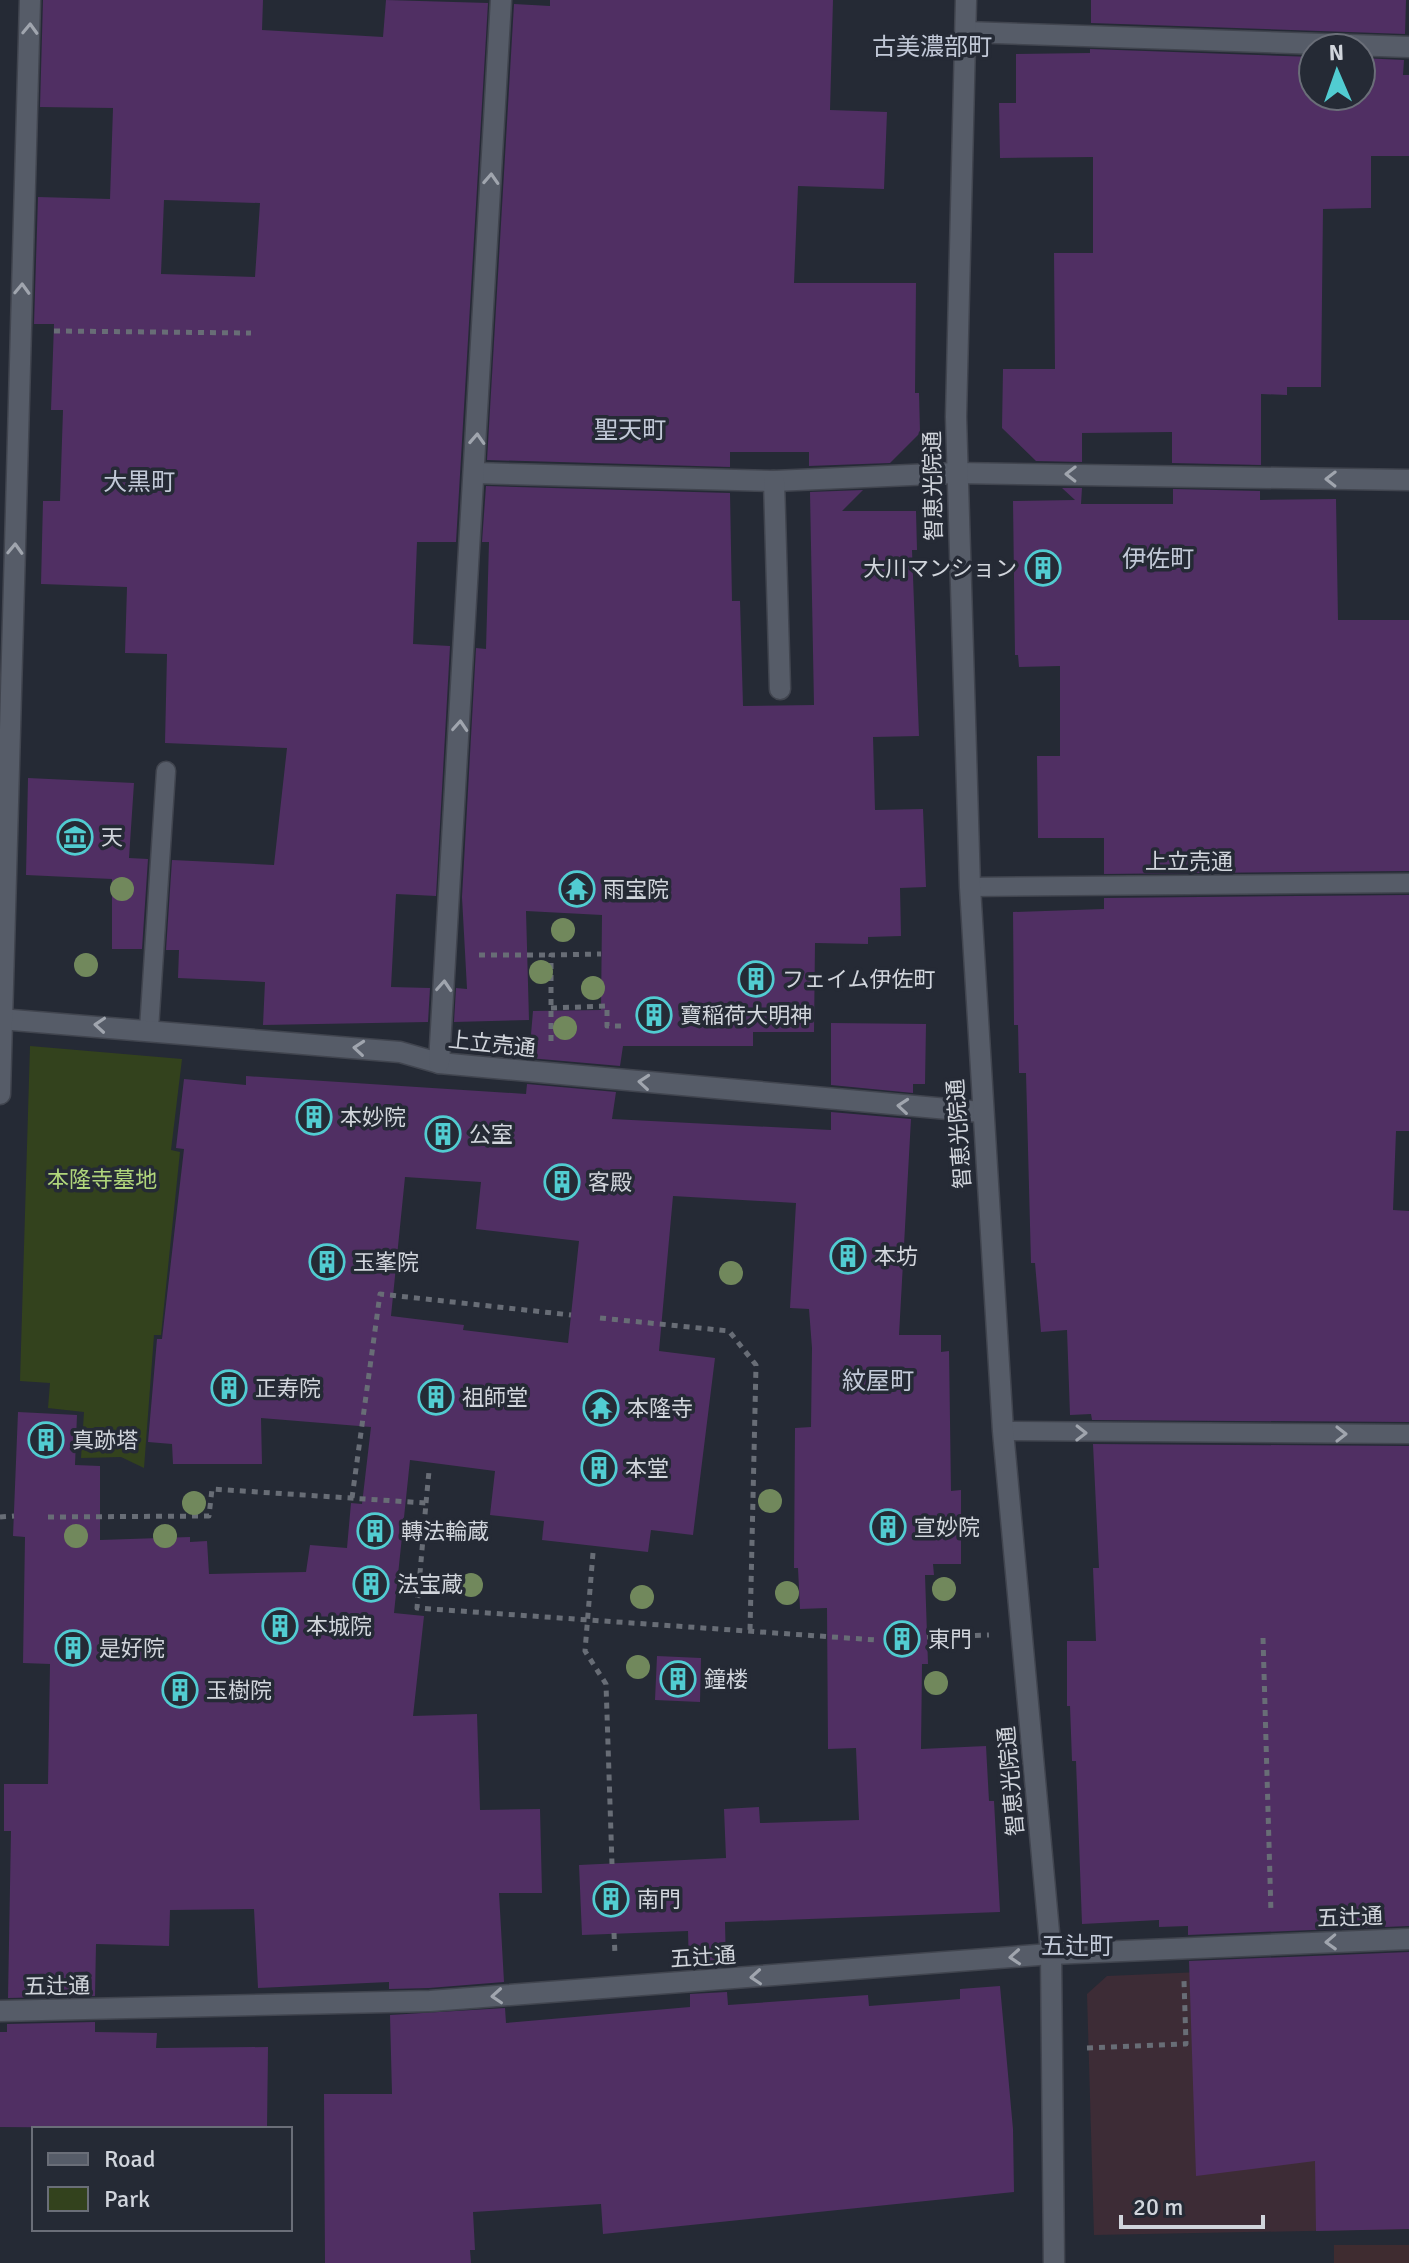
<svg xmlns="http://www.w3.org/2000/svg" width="1409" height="2263" font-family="Signika,'Noto Sans JP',sans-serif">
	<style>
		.commercial { fill: #3d2c36 }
		.education { fill: #3f2c30 }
		.green { fill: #33421d }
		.building { fill: #502f63; fill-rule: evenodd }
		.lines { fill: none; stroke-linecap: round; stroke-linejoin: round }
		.service-casing { stroke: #41454f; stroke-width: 21 }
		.minor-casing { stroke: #41454f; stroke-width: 23 }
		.tertiary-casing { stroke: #41454f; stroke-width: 23 }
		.path { stroke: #686d76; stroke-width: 5; stroke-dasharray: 6 6; stroke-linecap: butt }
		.service { stroke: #565c68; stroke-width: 18 }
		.minor { stroke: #565c68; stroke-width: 20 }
		.tertiary { stroke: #565c68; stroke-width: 20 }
		.tree { fill: #71885c }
		.oneway { stroke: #a0a5ae }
		.labels { text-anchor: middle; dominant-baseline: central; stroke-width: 7; stroke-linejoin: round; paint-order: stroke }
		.street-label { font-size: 22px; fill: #d1d5dc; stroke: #252a35 }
		.poi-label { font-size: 22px; fill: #d1d5dc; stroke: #252a35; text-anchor: start }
		.park-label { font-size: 22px; fill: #afd57b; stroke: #252a35 }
		.neighbourhood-label { font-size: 24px; fill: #c2c9d8; stroke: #252a35 }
	</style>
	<rect width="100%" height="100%" fill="#252a35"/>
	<path class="commercial" d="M1409,1963V2229L1094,2235L1087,1994L1107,1976Z"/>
	<rect class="education" x="1334" y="2245" width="75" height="18"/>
	<path class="green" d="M30,1046L182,1059L171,1150L180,1152L161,1335H154L144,1468L121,1457L81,1458L84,1412L48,1408L50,1383L20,1381Z"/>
	<g class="building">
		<path d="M43,0H263L262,30L383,37L386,0L488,3L456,542H417L413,644L450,646L436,896L396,894L391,987L430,988L428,1022L263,1025L265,982L178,978L179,950H166L172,860L274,865L287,748L165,743L167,654L125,653L127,587L41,584L43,501H60L63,410H51L54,324H34L38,197L110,199L113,108L40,107ZM164,200L260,203L255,277L161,274Z"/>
		<path d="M550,0H833L830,110L887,112L884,189L798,186L794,283H916L915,393H919L920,433L890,463L809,466V452H730V467L487,460L514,4L550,6Z"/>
		<path d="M1091,0H1406L1405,34L1091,23Z"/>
		<path d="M1090,49L1313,57V96H1361V58L1404,60L1403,75H1409V156H1371V208L1323,209L1321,387H1287V395L1261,394V465L1172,463V432L1082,433V462L1036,461L1002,428L1003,369H1055L1054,253H1093V157L1000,158L999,103H1016V54L1090,53Z"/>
		<path d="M486,486L730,493L732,601H740L743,706L814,705L810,492L863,490L842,511H916L917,550H912L919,736L873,737L875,810L923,809L926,887L900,888L901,936L868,937V944L815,943L814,1032H753V1046H623L620,1066L529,1058L533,1011L601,1010L602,915L526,911L529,1020L454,1022L456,988L467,989L462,897L476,648L486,649L489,542H482Z"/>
		<path d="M1062,488H1082L1081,504H1173V489L1260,491V500L1336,499L1338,620H1409V871L1104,874V838H1038L1037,756H1060V666L1019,667L1018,655H1015L1013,501L1075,500Z"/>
		<path d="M28,778L134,783L129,858L148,859L142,949H112V879L26,875Z"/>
		<path d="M1409,895V1131H1396L1393,1210L1409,1211V1422L1092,1420L1091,1414L1070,1415L1067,1330L1041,1332L1035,1263H1031L1026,1073H1019L1018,1025H1014L1013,912L1104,909V898Z"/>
		<path d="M831,1023L926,1024L925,1084H913V1093L831,1085Z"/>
		<path d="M246,1076L526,1094L527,1084L616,1092L612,1119L831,1130V1112L911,1119L899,1335H941V1352L949,1351L951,1491L961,1490V1564H933L934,1575H925L928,1664H922L921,1749L986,1746L989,1801H994L1000,1912L725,1922L726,1966L689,1968L688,1931L582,1935L579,1865L726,1858L724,1809L759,1807L760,1823L859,1820L856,1748L828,1749L827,1608L800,1609L798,1568H794L795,1428L811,1427L812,1348L809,1309L790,1308L796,1203L673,1196L659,1351L715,1358L693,1535L651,1530L648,1552L542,1540L544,1521L490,1515L495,1471L410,1460L394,1613L424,1616L413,1716L477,1714L480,1810L540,1809L542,1893H499L504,1982L429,1988L389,1989V1982L258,1988L254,1909L170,1910L169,1946L96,1944L95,1996L8,1998L11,1831H4V1784H48L50,1664L23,1663L25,1537L13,1536L18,1412L77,1415L75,1465L100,1466V1540L190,1537V1542L207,1541L209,1574L306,1572L310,1545L347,1548L351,1503L362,1504L371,1427L261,1418L262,1464H173L172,1444L148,1442L157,1339H162L184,1149L176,1148L184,1079L246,1085ZM405,1177L481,1182L476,1229L579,1241L568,1343L463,1330L464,1325L391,1316Z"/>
		<path d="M1093,1444L1409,1446V1926L1188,1935V1926L1159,1927V1920L1082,1924L1076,1761H1072L1070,1706H1067V1641H1096L1093,1568H1099Z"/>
		<path d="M657,1656L701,1658L700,1702L655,1700Z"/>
		<path d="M1409,1952V2229L1316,2231L1315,2161L1196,2176L1189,1961Z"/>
		<path d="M1000,1986L1013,2129L1014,2192L603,2234L601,2204L473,2212L475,2250H470L471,2263H325L324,2094H392L390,2015L505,2008L506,2023L690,2007V1994L727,1992L728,2005L868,1995L869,2006L960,1999V1989Z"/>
		<path d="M95,2022V2032L157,2033L156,2048L268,2047L267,2129L0,2127V2032H7V2024Z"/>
	</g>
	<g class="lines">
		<defs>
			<g id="service">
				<path d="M970,887L1409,883"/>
				<path d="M149,1029L166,771"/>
				<path d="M1003,1431L1409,1434"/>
			</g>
			<g id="minor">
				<path d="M966,32L1409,47"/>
				<path d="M475,473L774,481L956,473L1409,480"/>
				<path d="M774,481L780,689"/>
				<path d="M0,1019L400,1052L439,1063L981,1112"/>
				<path d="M439,1063L501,0"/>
				<path d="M0,1094L30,0"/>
				<path d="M0,2011L430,2001L1051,1954L1409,1939"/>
			</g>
			<path id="tertiary" d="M966,0L956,417L970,887L1003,1431L1051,1954L1054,2263"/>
		</defs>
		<use href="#service" class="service-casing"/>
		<use href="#minor" class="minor-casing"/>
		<use href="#tertiary" class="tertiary-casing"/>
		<g class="path">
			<path d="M54,331L251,333"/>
			<path d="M479,955H551"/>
			<path d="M551,1008L607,1006V1026H623"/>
			<path d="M551,1041V955L601,954"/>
			<path d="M600,1318L729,1331L756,1365L750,1631"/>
			<path d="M352,1498L380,1294L571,1315"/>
			<path d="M426,1503L429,1471"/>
			<path d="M0,1517L14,1516"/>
			<path d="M48,1517L209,1516L212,1489L426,1503L417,1608L876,1640"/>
			<path d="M593,1553L585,1651L606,1684L612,1864"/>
			<path d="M927,1637L989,1635"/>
			<path d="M1263,1638L1271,1913"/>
			<path d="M614,1933L615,1955"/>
			<path d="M1087,2048L1186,2044L1184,1981"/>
		</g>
		<use href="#service" class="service"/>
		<use href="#minor" class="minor"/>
		<use href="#tertiary" class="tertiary"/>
	</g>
	<g class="tree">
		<circle cx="122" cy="889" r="12"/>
		<circle cx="563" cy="930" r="12"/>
		<circle cx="86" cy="965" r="12"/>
		<circle cx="541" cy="972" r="12"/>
		<circle cx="593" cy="988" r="12"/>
		<circle cx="565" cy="1028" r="12"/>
		<circle cx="731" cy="1273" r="12"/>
		<circle cx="770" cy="1501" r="12"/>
		<circle cx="194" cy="1503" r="12"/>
		<circle cx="76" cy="1536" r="12"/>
		<circle cx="165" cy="1536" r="12"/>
		<circle cx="471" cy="1585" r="12"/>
		<circle cx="944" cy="1589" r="12"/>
		<circle cx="787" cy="1593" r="12"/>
		<circle cx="642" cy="1597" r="12"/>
		<circle cx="638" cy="1667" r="12"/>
		<circle cx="936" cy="1683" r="12"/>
	</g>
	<defs><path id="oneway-chevron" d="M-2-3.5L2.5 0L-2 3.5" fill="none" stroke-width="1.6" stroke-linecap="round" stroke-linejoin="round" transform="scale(2)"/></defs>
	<g class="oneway">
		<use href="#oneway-chevron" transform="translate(30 29) rotate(-88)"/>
		<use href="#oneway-chevron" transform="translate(491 179) rotate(-87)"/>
		<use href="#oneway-chevron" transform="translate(22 289) rotate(-88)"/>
		<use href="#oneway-chevron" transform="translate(477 439) rotate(-87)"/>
		<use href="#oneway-chevron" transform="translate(1071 474) rotate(-179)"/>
		<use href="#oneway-chevron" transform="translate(1331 479) rotate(-179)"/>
		<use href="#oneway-chevron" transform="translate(15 549) rotate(-88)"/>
		<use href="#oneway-chevron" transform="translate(460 726) rotate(-86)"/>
		<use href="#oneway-chevron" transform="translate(444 986) rotate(-86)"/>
		<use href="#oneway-chevron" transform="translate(100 1025) rotate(-176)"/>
		<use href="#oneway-chevron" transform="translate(359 1048) rotate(-175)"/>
		<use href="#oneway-chevron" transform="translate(644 1082) rotate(-175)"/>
		<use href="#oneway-chevron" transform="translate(903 1106) rotate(-175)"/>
		<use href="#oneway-chevron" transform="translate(1081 1433) rotate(1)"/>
		<use href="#oneway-chevron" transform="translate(1341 1434)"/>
		<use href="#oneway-chevron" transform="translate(1331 1942) rotate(178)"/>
		<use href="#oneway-chevron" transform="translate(1015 1957) rotate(176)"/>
		<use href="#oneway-chevron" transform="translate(756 1977) rotate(176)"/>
		<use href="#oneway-chevron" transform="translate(497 1996) rotate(176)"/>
	</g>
	<defs>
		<symbol id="building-ring" viewBox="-11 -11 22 22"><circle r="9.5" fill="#252a35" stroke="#51ccd1" stroke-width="1.5"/><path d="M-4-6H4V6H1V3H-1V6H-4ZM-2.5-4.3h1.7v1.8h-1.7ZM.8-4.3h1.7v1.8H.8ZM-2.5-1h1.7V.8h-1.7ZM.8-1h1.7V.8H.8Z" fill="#51ccd1"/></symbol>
		<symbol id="museum-ring" viewBox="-11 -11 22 22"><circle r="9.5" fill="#252a35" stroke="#51ccd1" stroke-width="1.5"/><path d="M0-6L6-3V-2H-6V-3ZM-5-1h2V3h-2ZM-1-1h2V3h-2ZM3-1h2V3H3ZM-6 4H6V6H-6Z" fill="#51ccd1"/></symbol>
		<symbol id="temple-ring" viewBox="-11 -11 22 22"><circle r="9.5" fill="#252a35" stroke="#51ccd1" stroke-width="1.5"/><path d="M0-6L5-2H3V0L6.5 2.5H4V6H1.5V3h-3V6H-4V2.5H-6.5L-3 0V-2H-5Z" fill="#51ccd1"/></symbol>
	</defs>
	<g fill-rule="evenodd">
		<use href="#building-ring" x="1023" y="548" width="40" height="40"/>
		<use href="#museum-ring" x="55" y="817" width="40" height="40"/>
		<use href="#temple-ring" x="557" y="869" width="40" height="40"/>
		<use href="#building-ring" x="736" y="959" width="40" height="40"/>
		<use href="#building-ring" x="634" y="995" width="40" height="40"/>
		<use href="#building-ring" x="294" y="1097" width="40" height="40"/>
		<use href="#building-ring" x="423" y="1114" width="40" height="40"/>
		<use href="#building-ring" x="542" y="1162" width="40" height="40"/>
		<use href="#building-ring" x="828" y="1236" width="40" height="40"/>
		<use href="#building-ring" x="307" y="1242" width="40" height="40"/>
		<use href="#building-ring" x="209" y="1368" width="40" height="40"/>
		<use href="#building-ring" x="416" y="1377" width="40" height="40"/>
		<use href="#temple-ring" x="581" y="1388" width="40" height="40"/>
		<use href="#building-ring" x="26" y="1420" width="40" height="40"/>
		<use href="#building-ring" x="579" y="1448" width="40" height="40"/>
		<use href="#building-ring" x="868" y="1507" width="40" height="40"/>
		<use href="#building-ring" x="355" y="1511" width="40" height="40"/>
		<use href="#building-ring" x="351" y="1564" width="40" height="40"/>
		<use href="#building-ring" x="260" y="1606" width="40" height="40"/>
		<use href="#building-ring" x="882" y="1619" width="40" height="40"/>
		<use href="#building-ring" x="53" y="1628" width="40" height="40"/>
		<use href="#building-ring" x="658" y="1659" width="40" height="40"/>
		<use href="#building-ring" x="160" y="1670" width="40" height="40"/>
		<use href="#building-ring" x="591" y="1879" width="40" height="40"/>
	</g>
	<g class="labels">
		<g class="street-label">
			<text transform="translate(933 486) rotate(-91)">智恵光院通</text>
			<text x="1189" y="861">上立売通</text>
			<text transform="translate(492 1044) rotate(6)">上立売通</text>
			<text transform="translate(959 1134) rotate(-94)">智恵光院通</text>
			<text transform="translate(1011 1781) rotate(-95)">智恵光院通</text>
			<text transform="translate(1350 1917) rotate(-2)">五辻通</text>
			<text transform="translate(703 1957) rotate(-4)">五辻通</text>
			<text transform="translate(57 1986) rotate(-1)">五辻通</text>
		</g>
		<g class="poi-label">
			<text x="1017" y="568" text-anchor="end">大川マンション</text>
			<text x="101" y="837">天</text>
			<text x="603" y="889">雨宝院</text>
			<text x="782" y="979">フェイム伊佐町</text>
			<text x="680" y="1015">寶稲荷大明神</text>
			<text x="340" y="1117">本妙院</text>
			<text x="469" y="1134">公室</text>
			<text x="588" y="1182">客殿</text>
			<text x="874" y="1256">本坊</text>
			<text x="353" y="1262">玉峯院</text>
			<text x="255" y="1388">正寿院</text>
			<text x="462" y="1397">祖師堂</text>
			<text x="627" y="1408">本隆寺</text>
			<text x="72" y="1440">真跡塔</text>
			<text x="625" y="1468">本堂</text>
			<text x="914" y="1527">宣妙院</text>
			<text x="401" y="1531">轉法輪蔵</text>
			<text x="397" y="1584">法宝蔵</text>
			<text x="306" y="1626">本城院</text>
			<text x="928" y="1639">東門</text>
			<text x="99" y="1648">是好院</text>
			<text x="704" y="1679">鐘楼</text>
			<text x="206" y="1690">玉樹院</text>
			<text x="637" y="1899">南門</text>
		</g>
		<g class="park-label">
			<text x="102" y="1179">本隆寺墓地</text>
		</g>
		<g class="neighbourhood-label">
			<text x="932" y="47">古美濃部町</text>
			<text x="630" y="430">聖天町</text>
			<text x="139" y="482">大黒町</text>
			<text x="1158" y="559">伊佐町</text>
			<text x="878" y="1381">紋屋町</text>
			<text x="1077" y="1946">五辻町</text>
		</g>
	</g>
	<rect x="32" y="2127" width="260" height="104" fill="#252a35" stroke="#6a6e78" stroke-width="2"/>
	<rect x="48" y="2153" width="40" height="12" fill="#565c68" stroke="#6a6e78" stroke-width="2"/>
	<text x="104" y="2167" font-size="24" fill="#d1d5dc">Road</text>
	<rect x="48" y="2187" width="40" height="24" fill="#33421d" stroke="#6a6e78" stroke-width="2"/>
	<text x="104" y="2207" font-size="24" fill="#d1d5dc">Park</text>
	<g transform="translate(1337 72) rotate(358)"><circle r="38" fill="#252a35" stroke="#6a6e78" stroke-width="2"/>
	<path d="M0-6L14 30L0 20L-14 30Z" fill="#51ccd1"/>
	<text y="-12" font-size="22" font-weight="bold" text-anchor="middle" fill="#d1d5dc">N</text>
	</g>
	<path d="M1121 2215v12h142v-12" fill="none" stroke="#d1d5dc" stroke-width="4"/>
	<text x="1133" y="2215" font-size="24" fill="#d1d5dc" stroke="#252a35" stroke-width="6" paint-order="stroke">20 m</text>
</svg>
